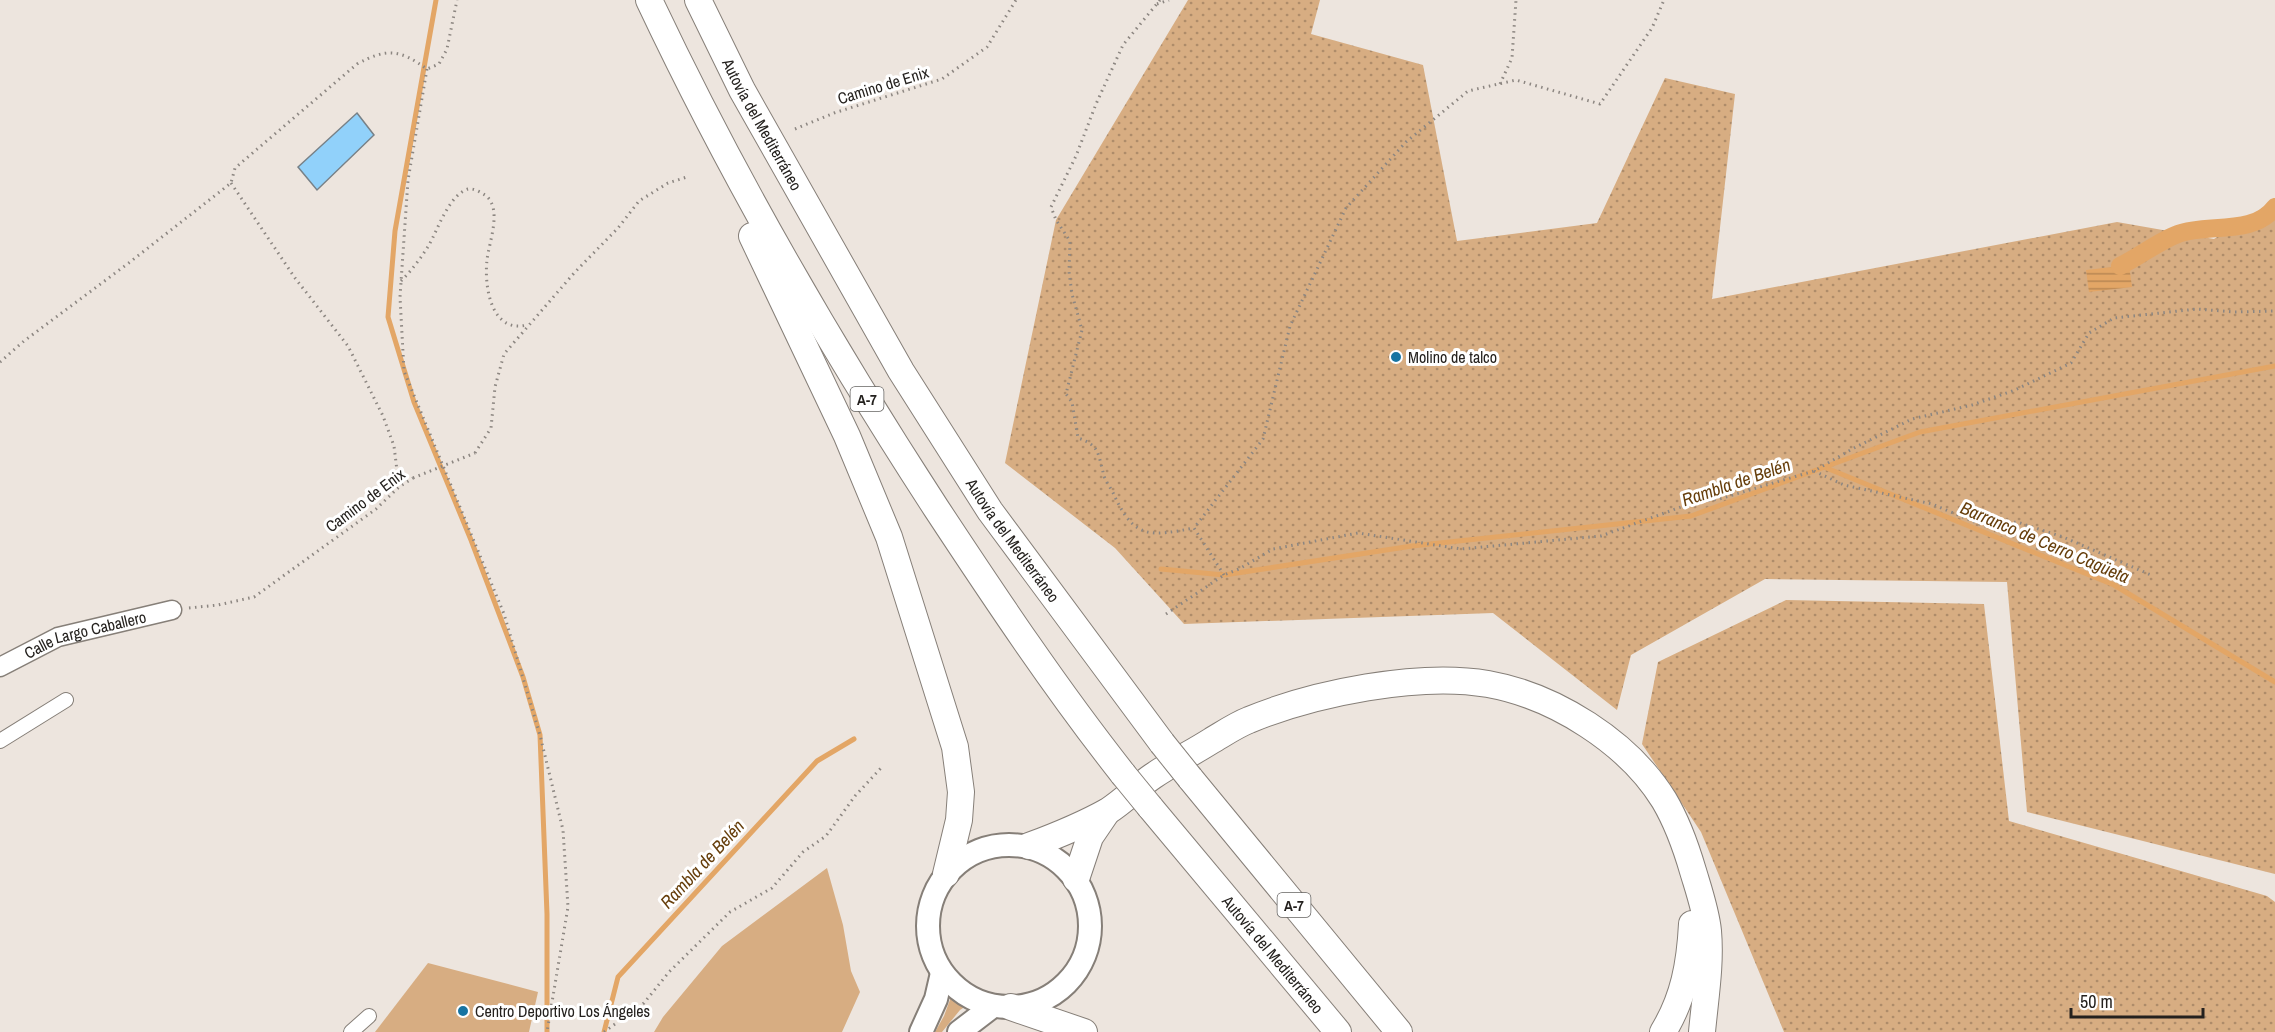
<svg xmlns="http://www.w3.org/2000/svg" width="2275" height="1032" font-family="'Archivo Narrow',sans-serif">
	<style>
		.grass { fill: url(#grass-dots) }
		.garden { fill: #d7ad82 }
		.water { fill: url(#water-rules) }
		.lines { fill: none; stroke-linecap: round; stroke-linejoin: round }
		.stream { stroke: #e3a666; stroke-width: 5 }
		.canal { stroke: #e3a666; stroke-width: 18 }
		.building { fill: #91d1fa; stroke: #788187; stroke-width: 1.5 }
		.minor-casing { stroke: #867f78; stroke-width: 16 }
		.tertiary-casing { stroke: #867f78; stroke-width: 21 }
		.primary-casing { stroke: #867f78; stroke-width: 26 }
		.motorway-casing { stroke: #867f78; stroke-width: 28 }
		.path { stroke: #8c8681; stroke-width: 3; stroke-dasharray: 1.5 4.5; stroke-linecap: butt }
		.minor { stroke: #fff; stroke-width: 14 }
		.tertiary { stroke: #fff; stroke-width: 18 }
		.primary { stroke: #fff; stroke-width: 22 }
		.motorway { stroke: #fff; stroke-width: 26 }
		.motorway-bridge-casing { stroke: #867f78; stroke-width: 28; stroke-linecap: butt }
		.path-bridge { stroke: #8c8681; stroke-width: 3; stroke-dasharray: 1.5 4.5; stroke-linecap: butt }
		.motorway-bridge { stroke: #fff; stroke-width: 26 }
		.poi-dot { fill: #1774a2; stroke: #fff; stroke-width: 2 }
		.labels { text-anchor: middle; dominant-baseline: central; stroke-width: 6; stroke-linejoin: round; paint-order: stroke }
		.shield { fill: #fff; stroke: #666462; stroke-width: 1.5 }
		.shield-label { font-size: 15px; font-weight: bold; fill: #24211e }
		.street-label { font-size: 16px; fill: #24211e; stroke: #fff }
		.poi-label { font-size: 16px; fill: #24211e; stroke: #fff; text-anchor: start }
		.water-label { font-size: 18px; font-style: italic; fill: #663e0b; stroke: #fff }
	</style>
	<defs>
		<pattern id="grass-dots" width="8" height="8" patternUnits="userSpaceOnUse" patternTransform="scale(1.5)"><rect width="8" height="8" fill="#d7ad82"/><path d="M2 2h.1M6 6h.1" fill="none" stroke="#ae8c6a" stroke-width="1.8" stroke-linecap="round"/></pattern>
		<pattern id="water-rules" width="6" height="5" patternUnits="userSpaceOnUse" patternTransform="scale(1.5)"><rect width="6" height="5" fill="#e3a666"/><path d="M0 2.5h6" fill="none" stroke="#b88753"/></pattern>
	</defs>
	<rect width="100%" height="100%" fill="#ede5de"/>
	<g class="grass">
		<path d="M1188,0H1320L1311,34L1423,65L1457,241L1597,223L1665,78L1735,94L1712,299L2117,222L2214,239L2275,200V874L2027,812L2007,582L1765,579L1631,655L1617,710L1493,613L1184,624L1115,548L1005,463L1056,220Z"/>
		<path d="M1786,600L1984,604L2009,821L2267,896L2275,902V1032H1784L1701,832L1642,744L1658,662Z"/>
	</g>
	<g class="garden">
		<path d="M827,868L843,925L851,971L860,992L842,1032H654L663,1017L722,946Z"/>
		<path d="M428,963L538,992L529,1032H375Z"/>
		<path d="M951,997L966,1006L960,1010L942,1032H935L944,1016Z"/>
	</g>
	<path class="water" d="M2129,265L2132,287L2089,292L2086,270Z"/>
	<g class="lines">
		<g class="stream">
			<path d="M436,0L395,231L388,317L414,402L471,540L523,677L540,735L547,914V1032"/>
			<path d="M1824,467L2114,585L2275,682"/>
			<path d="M1161,569L1224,575L1412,546L1691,516L1920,432L2275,366"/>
			<path d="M604,1032L618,977L817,761L854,739"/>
		</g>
		<path class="canal" d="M2120,266C2139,257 2159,241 2178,234C2207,223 2254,236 2275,207"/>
	</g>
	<path class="building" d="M357,113L374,135L317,190L298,167Z"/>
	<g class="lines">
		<defs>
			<g id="minor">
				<path d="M0,741L66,700"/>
				<path d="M351,1032L369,1016"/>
			</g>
			<g id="tertiary">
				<path id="s1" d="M0,667L58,637L172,610"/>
			</g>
			<g id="primary">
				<circle cx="1009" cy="926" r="81"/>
				<path d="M921,1032L936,999L942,973"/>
				<path d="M959,1032L993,1006"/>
			</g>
			<g id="motorway">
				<path d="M649,0C732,176 830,345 936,508C996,599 1056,689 1123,774"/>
				<path id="s2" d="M698,0L742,90L901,371L990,511L1162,743"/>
				<path d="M752,236L847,436L889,537L955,747L961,792L959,820L946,874"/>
				<path d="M1190,778L1399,1032"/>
				<path id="s3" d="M1150,807L1338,1032"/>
				<path d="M1029,846C1056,836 1083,825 1108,811C1124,801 1138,786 1153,776C1172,763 1192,753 1211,741C1223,734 1236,725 1249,720C1314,693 1419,672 1488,684C1555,696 1628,742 1664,800C1677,822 1686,847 1693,871C1699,891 1706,911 1708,931C1711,964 1705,999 1702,1032"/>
				<path d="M1076,879L1090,837L1107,812"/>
				<path d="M1011,1007L1084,1032"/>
				<path d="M1663,1032C1684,998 1690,963 1692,924"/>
			</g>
		</defs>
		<use href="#minor" class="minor-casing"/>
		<use href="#tertiary" class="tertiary-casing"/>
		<use href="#primary" class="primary-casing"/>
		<use href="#motorway" class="motorway-casing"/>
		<g class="path">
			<path d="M1160,0L1123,45L1096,104L1076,156L1051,207L1056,220L1070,241L1069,272L1072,294L1082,330L1066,394L1072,402L1078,438C1099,445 1098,453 1103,472C1104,480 1112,489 1115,497C1135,540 1152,536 1194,528"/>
			<path d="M1157,4L1169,0"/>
			<path d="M427,69L408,180L400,297L404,371L504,614L540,735L563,830L568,907L547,1032"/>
			<path d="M1500,84L1512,58L1516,0"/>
			<path d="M795,129L834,113L942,79L987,47L1016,0"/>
			<path d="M231,183L295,278L348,346L383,416L394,446L399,487"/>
			<path d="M401,281C412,270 421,258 429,245C438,229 449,195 468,189C474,188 480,192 485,195C503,208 489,242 487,260C484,286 491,334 527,325"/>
			<path d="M0,362L24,341L130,262L231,183L235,168L357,64C387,48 399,49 427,69L439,64L447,49L457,0"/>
			<path d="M475,453L491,428L495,387L504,354L575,272L618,228L639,201L668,183L687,177"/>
			<path d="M1814,471L1844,485L1932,504L1984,526L2017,522L2063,537L2151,575"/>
			<path d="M1224,575L1194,528L1263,439L1290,326L1346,208L1406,142L1468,91L1516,80L1600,104L1652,28L1664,0"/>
			<path d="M189,608L218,605L254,597L376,509L399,487L413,478"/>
			<path d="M1166,614L1224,575L1239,569L1273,549L1358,533L1461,549L1601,536L1692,503L1719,499L1814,471L1854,448L1912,419L1972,405L2015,390L2071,363L2089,333L2114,318L2197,309L2234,312L2275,311"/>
			<path d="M604,1032L644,1003L669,972L730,912L772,888L803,852L826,836L855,796L881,768"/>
		</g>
		<use href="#minor" class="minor"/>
		<use href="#tertiary" class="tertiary"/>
		<use href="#primary" class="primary"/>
		<use href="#motorway" class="motorway"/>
		<defs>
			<g id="motorway-bridge">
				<path d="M1162,743L1190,778"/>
				<path d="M1123,774L1150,807"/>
			</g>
		</defs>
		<use href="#motorway-bridge" class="motorway-bridge-casing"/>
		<path class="path-bridge" d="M413,478L475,453"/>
		<use href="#motorway-bridge" class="motorway-bridge"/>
	</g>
	<g class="poi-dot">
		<circle cx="1396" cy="357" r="6"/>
		<circle cx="463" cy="1011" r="6"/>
	</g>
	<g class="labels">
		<g class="shield">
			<rect x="850.5" y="387" width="33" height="24" rx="4.5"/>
			<rect x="1277.5" y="893" width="33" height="24" rx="4.5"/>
		</g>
		<g class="shield-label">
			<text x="867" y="399">A-7</text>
			<text x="1294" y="905">A-7</text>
		</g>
		<g class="street-label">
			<text transform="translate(883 85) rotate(-17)">Camino de Enix</text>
			<text stroke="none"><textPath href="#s2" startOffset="140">Autovía del Mediterráneo</textPath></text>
			<text transform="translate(365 500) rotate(-37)">Camino de Enix</text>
			<text stroke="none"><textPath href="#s2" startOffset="626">Autovía del Mediterráneo</textPath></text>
			<text stroke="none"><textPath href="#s1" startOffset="92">Calle Largo Caballero</textPath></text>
			<text stroke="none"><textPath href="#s3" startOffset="192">Autovía del Mediterráneo</textPath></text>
		</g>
		<g class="poi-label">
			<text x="1408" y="357">Molino de talco</text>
			<text x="475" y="1011">Centro Deportivo Los Ángeles</text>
		</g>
		<g class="water-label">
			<text transform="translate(1736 482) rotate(-19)">Rambla de Belén</text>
			<text transform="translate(2045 542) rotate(23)">Barranco de Cerro Cagüeta</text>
			<text transform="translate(702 864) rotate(-47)">Rambla de Belén</text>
		</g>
	</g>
	<path d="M2071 1008v9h132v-9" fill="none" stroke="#24211e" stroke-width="3"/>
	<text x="2080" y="1008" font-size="18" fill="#24211e" stroke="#ffffff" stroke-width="4.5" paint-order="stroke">50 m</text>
</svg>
